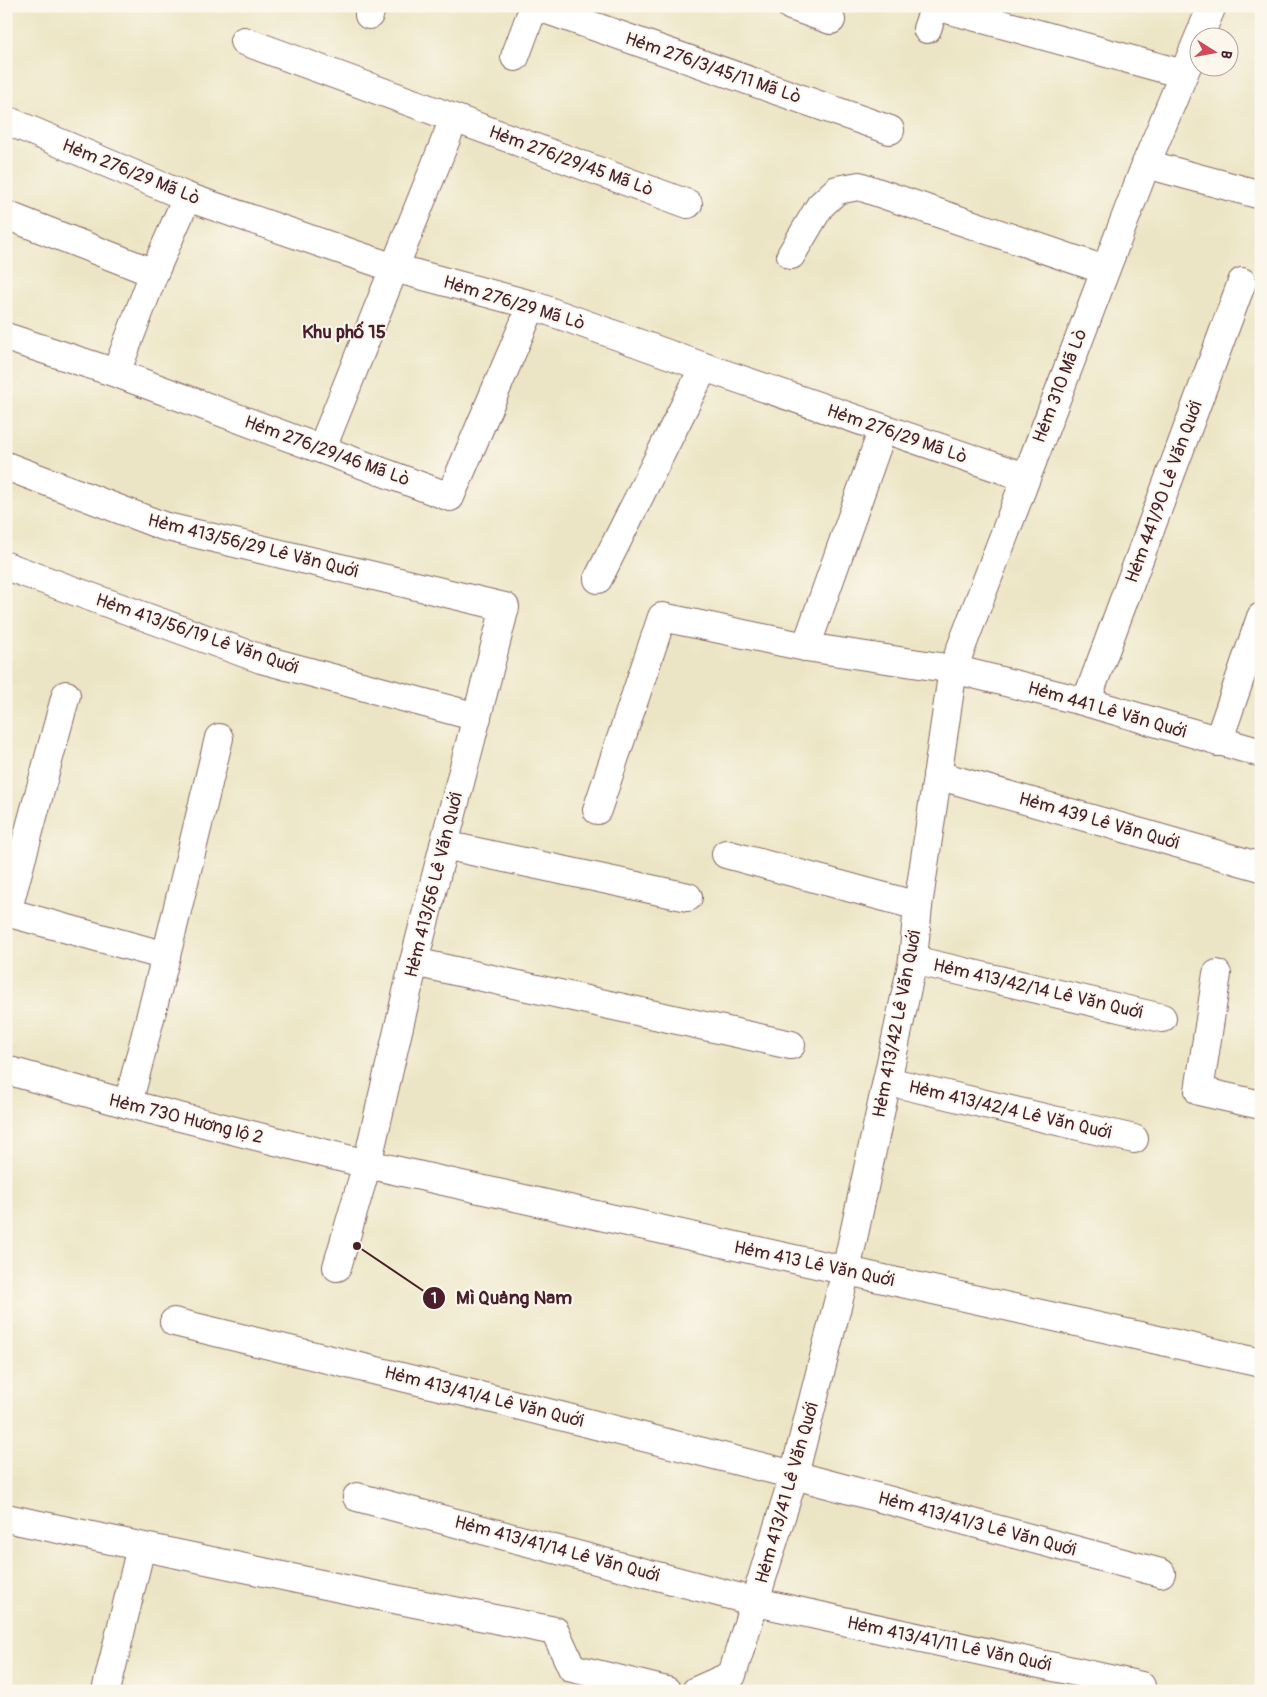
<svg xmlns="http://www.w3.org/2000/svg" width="1267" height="1697" font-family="Pangolin,sans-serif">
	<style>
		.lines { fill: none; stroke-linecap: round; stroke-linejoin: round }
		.minor-casing { stroke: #836461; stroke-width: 30 }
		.minor { stroke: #fff; stroke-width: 28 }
		.labels { text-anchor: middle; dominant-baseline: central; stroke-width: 4; stroke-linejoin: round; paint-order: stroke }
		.street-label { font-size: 18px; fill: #4a1f2b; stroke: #fbf7ec }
		.neighbourhood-label { font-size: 19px; font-weight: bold; fill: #4a1f2b; stroke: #fbf7ec }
		.leader { fill: none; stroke: #4a1f2b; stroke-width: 2 }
		.callout-dot { fill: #4a1f2b; stroke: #fbf7ec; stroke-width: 2 }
		.mark-label { font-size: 15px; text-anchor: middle; font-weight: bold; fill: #fff }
		.callout-label { font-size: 19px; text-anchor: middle; font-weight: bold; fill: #4a1f2b; stroke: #fbf7ec; stroke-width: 4; stroke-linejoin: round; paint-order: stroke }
	</style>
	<rect width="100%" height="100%" fill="#fbf7ec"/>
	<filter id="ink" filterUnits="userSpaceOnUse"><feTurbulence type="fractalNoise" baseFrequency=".02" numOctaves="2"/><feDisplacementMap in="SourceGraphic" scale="10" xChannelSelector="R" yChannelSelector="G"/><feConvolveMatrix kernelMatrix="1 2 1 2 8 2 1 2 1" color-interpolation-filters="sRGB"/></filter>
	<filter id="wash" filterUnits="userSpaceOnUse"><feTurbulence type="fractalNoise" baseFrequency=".0096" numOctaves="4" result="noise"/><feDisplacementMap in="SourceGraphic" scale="20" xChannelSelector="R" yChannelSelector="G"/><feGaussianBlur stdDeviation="1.12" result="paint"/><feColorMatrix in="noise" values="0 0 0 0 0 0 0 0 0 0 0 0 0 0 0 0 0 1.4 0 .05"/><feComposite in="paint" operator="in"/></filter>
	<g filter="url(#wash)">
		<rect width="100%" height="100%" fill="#ece5c5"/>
	</g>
	<g filter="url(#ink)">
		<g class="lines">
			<defs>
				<g id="minor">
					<path d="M536,6L890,130"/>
					<path d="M791,6L831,20"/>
					<path d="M936,6L1183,74"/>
					<path d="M369,15L372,6"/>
					<path d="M927,29L935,6"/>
					<path d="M244,41L688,204"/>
					<path d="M515,57L534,6"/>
					<path d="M6,120L187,197L394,268L532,305L704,367L1025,477"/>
					<path d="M1146,164L1261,195"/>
					<path d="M6,215L154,273"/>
					<path d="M791,255L820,206L837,190L859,186L1105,270"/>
					<path d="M6,337L116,373L450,497L532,305"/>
					<path d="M116,373L154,273L187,197"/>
					<path d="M322,448L454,119"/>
					<path d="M6,466L163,526L505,607L414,962L367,1164L337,1267"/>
					<path d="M6,566L261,659L477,717"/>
					<path d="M598,579L704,367"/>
					<path d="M806,647L883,429"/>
					<path d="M1086,702L1242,282"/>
					<path d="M1218,742L1261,617"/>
					<path d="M937,775L1261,867"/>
					<path d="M597,810L662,617L806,647L953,669L1086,702L1261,753"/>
					<path d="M444,845L688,897"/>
					<path d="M726,854L918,906"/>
					<path d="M6,912L166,956"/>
					<path d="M7,912L66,695"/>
					<path d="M913,960L1162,1018"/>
					<path d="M414,962L791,1045"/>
					<path d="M1217,974L1199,1091L1261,1105"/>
					<path d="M6,1070L128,1104L367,1164L1261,1363"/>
					<path d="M887,1081L1134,1139"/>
					<path d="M128,1104L166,956L219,738"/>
					<path d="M174,1322L501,1401L794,1475L1161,1573"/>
					<path d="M357,1497L756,1602L1141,1686"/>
					<path d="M6,1518L359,1592L555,1631L572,1668L667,1691"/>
					<path d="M106,1691L141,1547"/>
					<path d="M696,1691L732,1675L794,1475L846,1271L913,960L918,906L953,669L1146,164L1212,6"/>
				</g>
			</defs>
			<use href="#minor" class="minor-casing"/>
			<use href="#minor" class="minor"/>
		</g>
	</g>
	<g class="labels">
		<g class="street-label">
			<text transform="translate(713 68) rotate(19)">Hẻm 276/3/45/11 Mã Lò</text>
			<text transform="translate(571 161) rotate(20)">Hẻm 276/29/45 Mã Lò</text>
			<text transform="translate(131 172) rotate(22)">Hẻm 276/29 Mã Lò</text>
			<text transform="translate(514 303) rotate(17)">Hẻm 276/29 Mã Lò</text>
			<text transform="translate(1060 386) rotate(-69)">Hẻm 310 Mã Lò</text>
			<text transform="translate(897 434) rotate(19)">Hẻm 276/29 Mã Lò</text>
			<text transform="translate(327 451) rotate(20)">Hẻm 276/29/46 Mã Lò</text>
			<text transform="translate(1164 492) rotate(-70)">Hẻm 441/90 Lê Văn Quới</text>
			<text transform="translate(253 546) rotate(14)">Hẻm 413/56/29 Lê Văn Quới</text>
			<text transform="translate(197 634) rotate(19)">Hẻm 413/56/19 Lê Văn Quới</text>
			<text transform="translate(1107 710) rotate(16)">Hẻm 441 Lê Văn Quới</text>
			<text transform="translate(1099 821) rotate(16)">Hẻm 439 Lê Văn Quới</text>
			<text transform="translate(434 885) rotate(-76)">Hẻm 413/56 Lê Văn Quới</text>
			<text transform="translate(1038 989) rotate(13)">Hẻm 413/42/14 Lê Văn Quới</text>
			<text transform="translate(897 1024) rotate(-79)">Hẻm 413/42 Lê Văn Quới</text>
			<text transform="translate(1010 1110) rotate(13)">Hẻm 413/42/4 Lê Văn Quới</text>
			<text transform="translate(186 1119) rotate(14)">Hẻm 730 Hương lộ 2</text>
			<text transform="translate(814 1264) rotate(12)">Hẻm 413 Lê Văn Quới</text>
			<text transform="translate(484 1397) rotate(14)">Hẻm 413/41/4 Lê Văn Quới</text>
			<text transform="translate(787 1493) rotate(-74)">Hẻm 413/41 Lê Văn Quới</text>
			<text transform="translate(977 1524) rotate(15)">Hẻm 413/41/3 Lê Văn Quới</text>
			<text transform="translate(557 1549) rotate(15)">Hẻm 413/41/14 Lê Văn Quới</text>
			<text transform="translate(949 1644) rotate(12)">Hẻm 413/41/11 Lê Văn Quới</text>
		</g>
		<g class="neighbourhood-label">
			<text x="344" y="332">Khu phố 15</text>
		</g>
	</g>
	<path class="leader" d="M357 1246L434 1298"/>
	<g class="callout-dot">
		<circle cx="357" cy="1246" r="5"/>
		<circle cx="434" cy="1298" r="12"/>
	</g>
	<g class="mark-label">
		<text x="434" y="1303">1</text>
	</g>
	<g class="callout-label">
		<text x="514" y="1304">Mì Quảng Nam</text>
	</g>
	<rect width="1267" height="1697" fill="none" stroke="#fbf7ec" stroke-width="25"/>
	<g transform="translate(1214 52) rotate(101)"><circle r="24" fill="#fbf7ec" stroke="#b4a19f"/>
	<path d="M0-4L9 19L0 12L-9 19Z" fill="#d1495b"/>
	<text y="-8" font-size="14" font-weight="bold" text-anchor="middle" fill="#4a1f2b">B</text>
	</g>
</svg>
